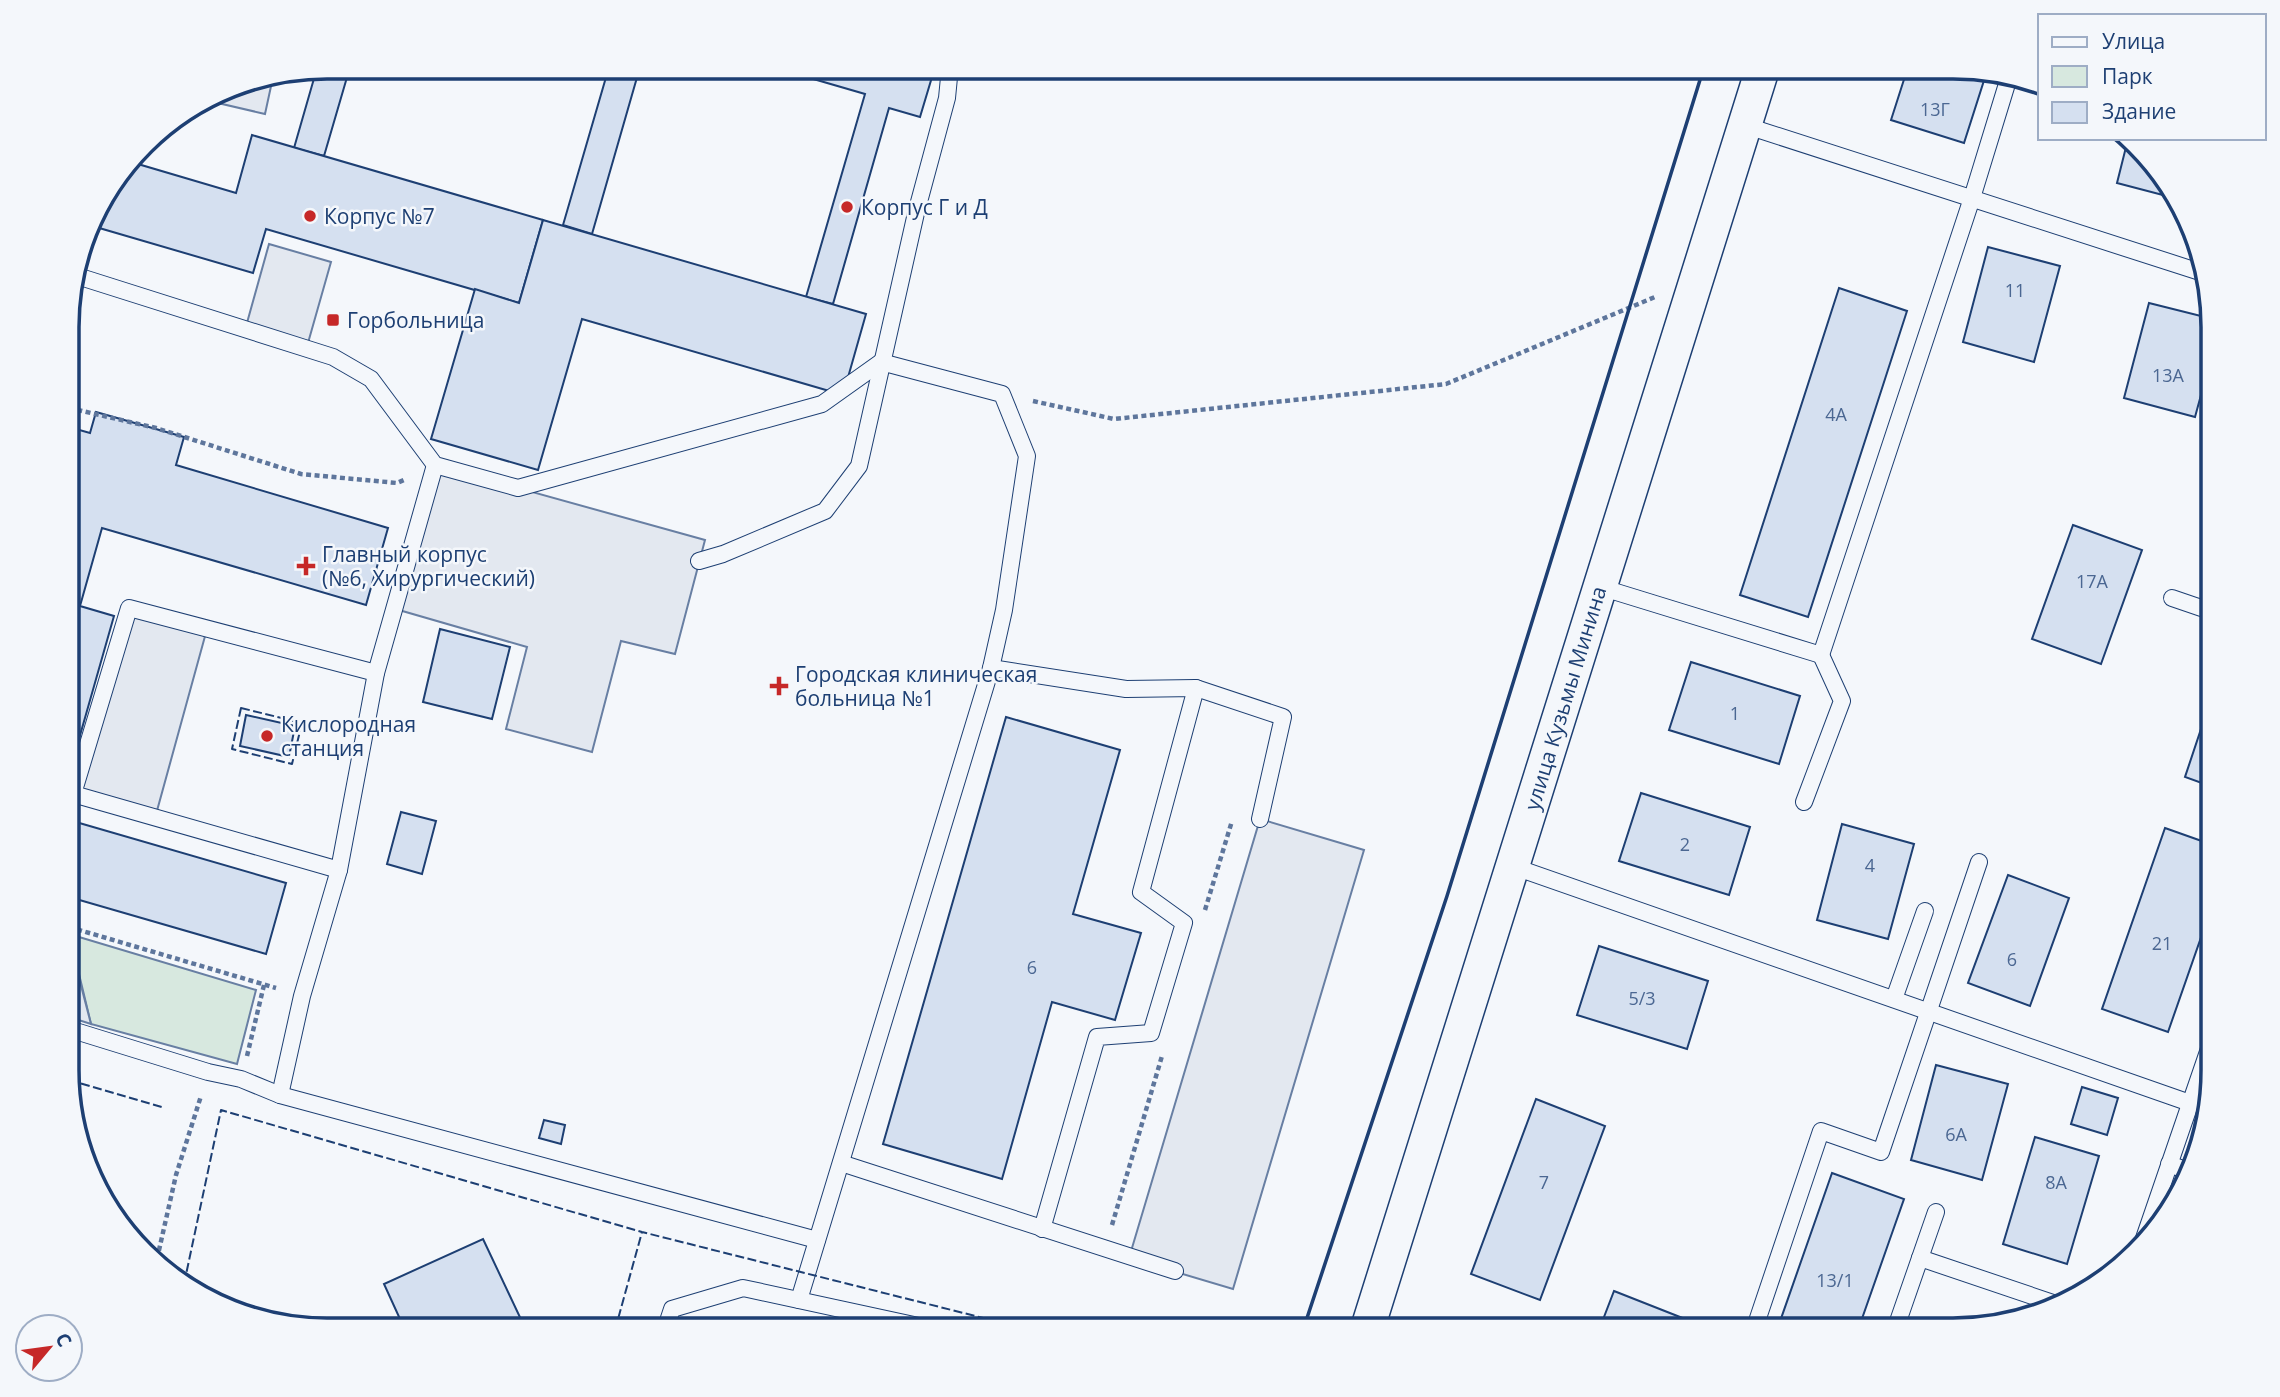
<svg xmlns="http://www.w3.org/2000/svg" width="2280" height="1397" font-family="'Open Sans',sans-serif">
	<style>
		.green { fill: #d7e8df; stroke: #687fa3; stroke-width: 2 }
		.parking { fill: #e3e8f0; stroke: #687fa3; stroke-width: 2 }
		.building { fill: #d5e0f0; stroke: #1d3f73; stroke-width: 2 }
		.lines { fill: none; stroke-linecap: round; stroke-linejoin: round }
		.service-casing { stroke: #1d3f73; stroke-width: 18 }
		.minor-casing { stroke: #1d3f73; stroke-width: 36 }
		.path { stroke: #5e769c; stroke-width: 4.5; stroke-dasharray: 5 3.5; stroke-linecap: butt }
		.service { stroke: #f4f7fb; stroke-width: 16 }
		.minor { stroke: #f4f7fb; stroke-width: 33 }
		.fence { stroke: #1d3f73; stroke-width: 2; stroke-dasharray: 9 3.5; stroke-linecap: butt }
		.wall { stroke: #1d3f73; stroke-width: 3.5 }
		.poi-dot { fill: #c62828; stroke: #f4f7fb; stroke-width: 2.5 }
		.labels { text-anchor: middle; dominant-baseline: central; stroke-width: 5; stroke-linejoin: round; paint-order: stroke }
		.number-label { font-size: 18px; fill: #4b6792 }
		.poi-label { font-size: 21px; fill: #1d3f73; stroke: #f4f7fb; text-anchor: start }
		.street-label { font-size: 21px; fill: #1d3f73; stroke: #f4f7fb }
		.rim { fill: none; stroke: #1d3f73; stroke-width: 3.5 }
	</style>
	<rect width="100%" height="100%" fill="#f4f7fb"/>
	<path class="green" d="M69,934L256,990L237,1064L91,1024L79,974L69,971Z"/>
	<g class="parking">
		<path d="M273,77L265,114L205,100L227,86Z"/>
		<path d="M269,244L331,262L306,350L245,330Z"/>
		<path d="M435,465L705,540L675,654L621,641L592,752L506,729L527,647L392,608Z"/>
		<path d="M126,606L207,629L155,818L74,796Z"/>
		<path d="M1260,819L1364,850L1233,1289L1129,1258Z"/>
		<path d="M69,971L78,974L91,1024L69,1017Z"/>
	</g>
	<g class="building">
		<path d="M327,66L350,67L324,156L294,148L317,68Z"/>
		<path d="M609,67H640L592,234L563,225Z"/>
		<path d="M772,67H935L920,117L889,108L833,304L806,297L865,94Z"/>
		<path d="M1908,67H1954L1987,71L1964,143L1891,120Z"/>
		<path d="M252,135L543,220L519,303L266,229L253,273L89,225L94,211L131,162L236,193Z"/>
		<path d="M2127,143L2170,182L2178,199L2117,183Z"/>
		<path d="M543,220L866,314L843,395L582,319L538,470L431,439L475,289L519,303Z"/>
		<path d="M1988,247L2060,266L2034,362L1963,342Z"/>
		<path d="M1839,288L1907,311L1808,617L1740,595Z"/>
		<path d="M2149,303L2213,319V351L2195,417L2124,398Z"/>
		<path d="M96,412L184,437L176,465L388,528L366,605L102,528L80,606L114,616L69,774V427L90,433Z"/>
		<path d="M2073,525L2142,550L2101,664L2032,639Z"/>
		<path d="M440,629L510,647L492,719L423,702Z"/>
		<path d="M1691,662L1800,696L1779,764L1669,730Z"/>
		<path d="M2213,693V787L2185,777Z"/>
		<path d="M246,715L295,726L289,757L240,746Z"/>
		<path d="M1006,717L1120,750L1073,914L1141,933L1115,1020L1052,1002L1002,1179L883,1144Z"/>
		<path d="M1641,793L1750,827L1729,895L1619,861Z"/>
		<path d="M401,812L436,821L422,874L387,864Z"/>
		<path d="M69,820L286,883L266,954L69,897Z"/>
		<path d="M1842,824L1914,844L1888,939L1817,920Z"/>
		<path d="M2165,828L2213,845V903L2168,1032L2102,1009Z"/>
		<path d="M2008,875L2069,898L2030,1006L1968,983Z"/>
		<path d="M1599,946L1708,981L1687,1049L1577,1015Z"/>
		<path d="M1936,1065L2008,1084L1982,1180L1911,1160Z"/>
		<path d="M2082,1087L2118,1098L2107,1135L2071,1124Z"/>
		<path d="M1536,1099L1605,1126L1540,1300L1471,1274Z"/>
		<path d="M544,1120L565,1125L561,1144L539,1138Z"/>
		<path d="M2035,1137L2099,1156L2067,1264L2003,1244Z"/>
		<path d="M1832,1173L1904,1199L1891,1236L1858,1330H1777Z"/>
		<path d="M483,1239L526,1330H405L384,1284Z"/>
		<path d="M1614,1291L1713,1330H1599Z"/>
	</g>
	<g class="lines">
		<defs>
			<g id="service">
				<path d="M1744,125L2206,274"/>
				<path d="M74,275L333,357L371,379L435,465L518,488L822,404L881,362L1002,394L1027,456L1004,610L991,668L799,1300"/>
				<path d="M699,561L723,554L825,511L859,466L916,213L947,98L950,67"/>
				<path d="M1600,587L1821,655L1972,198L2010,74"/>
				<path d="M2172,598L2213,612"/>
				<path d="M991,668L1126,689L1196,688L1283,717L1260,819"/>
				<path d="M1804,802L1842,701L1821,655"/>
				<path d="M1512,866L2190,1103"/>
				<path d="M339,870L73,794L129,608L376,673"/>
				<path d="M1894,999L1925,911"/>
				<path d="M69,1029L208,1072L241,1079L280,1095L817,1240"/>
				<path d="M280,1095L302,996L339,870L376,673L435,465"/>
				<path d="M841,1163L1175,1271"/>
				<path d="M2169,1164L2188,1171"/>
				<path d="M1042,1229L1097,1037L1151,1033L1184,923L1141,892L1196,688"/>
				<path d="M2140,1250L2213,1037"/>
				<path d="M1920,1258L2056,1304"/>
				<path d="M665,1330L672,1309L743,1288L937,1330"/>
				<path d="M1754,1330L1821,1131L1881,1152L1979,862"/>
				<path d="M1895,1330L1936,1212"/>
			</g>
			<path id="minor" d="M1367,1330L1763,67"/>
		</defs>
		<use href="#service" class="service-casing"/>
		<use href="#minor" class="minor-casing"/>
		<g class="path">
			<path d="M1538,67L1562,71L1591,67"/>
			<path d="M1033,401L1114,419L1446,384L1655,297"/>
			<path d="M69,408L156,428L301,474L397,483L404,480"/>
			<path d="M1205,910L1232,821"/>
			<path d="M69,927L276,988"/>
			<path d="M247,1056L264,985"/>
			<path d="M1112,1225L1162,1056"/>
			<path d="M157,1259L176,1175L201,1096"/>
		</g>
		<use href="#service" class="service"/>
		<use href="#minor" class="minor"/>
		<g class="fence">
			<path d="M241,708L302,723L292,764L232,749Z"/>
			<path d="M69,1080L165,1108"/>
			<path d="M184,1284L221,1110L642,1232L1031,1330"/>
			<path d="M615,1330L642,1232"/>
		</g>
		<path class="wall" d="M1303,1330L1447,896L1704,67"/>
	</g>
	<g class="poi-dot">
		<circle cx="847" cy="207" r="7"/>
		<circle cx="310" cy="216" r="7"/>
		<rect x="326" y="313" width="14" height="14" rx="3.5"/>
		<path d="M302.5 555.5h7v7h7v7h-7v7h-7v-7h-7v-7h7z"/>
		<path d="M775.5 675.5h7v7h7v7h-7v7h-7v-7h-7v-7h7z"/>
		<circle cx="267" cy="736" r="7"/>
	</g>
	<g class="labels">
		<g class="number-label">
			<text x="1935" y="109">13Г</text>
			<text x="2015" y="290">11</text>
			<text x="2168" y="375">13А</text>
			<text x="1836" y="414">4А</text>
			<text x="2092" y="581">17А</text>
			<text x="1735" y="713">1</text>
			<text x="1685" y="844">2</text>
			<text x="1870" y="865">4</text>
			<text x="2162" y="943">21</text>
			<text x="2012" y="959">6</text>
			<text x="1032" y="967">6</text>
			<text x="1642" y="998">5/3</text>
			<text x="1956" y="1134">6А</text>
			<text x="1544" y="1182">7</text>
			<text x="2056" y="1182">8А</text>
			<text x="1835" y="1280">13/1</text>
		</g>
		<g class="poi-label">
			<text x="861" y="207">Корпус Г и Д</text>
			<text x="324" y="216">Корпус №7</text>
			<text x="347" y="320">Горбольница</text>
			<text x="322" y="554">Главный корпус<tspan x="322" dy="24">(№6, Хирургический)</tspan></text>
			<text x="795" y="674">Городская клиническая<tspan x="795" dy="24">больница №1</tspan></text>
			<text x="281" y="724">Кислородная<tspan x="281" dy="24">станция</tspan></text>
		</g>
		<g class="street-label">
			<text transform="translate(1565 698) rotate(-73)">улица Кузьмы Минина</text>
		</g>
	</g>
	<path d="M0 0H2280V1397H0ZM327 79H1953A248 248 0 0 1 2201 327V1070A248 248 0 0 1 1953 1318H327A248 248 0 0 1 79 1070V327A248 248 0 0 1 327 79Z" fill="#f4f7fb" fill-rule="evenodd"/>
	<path class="rim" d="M327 79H1953A248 248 0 0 1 2201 327V1070A248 248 0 0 1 1953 1318H327A248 248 0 0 1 79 1070V327A248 248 0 0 1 327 79Z"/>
	<rect x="2038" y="14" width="228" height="126" fill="#f4f7fb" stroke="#9eadc5" stroke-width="2"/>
	<rect x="2052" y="37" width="35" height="10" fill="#f4f7fb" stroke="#9eadc5" stroke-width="2"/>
	<text x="2102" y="49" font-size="21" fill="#1d3f73">Улица</text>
	<rect x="2052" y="66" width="35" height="21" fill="#d7e8df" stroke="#9eadc5" stroke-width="2"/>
	<text x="2102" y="84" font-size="21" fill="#1d3f73">Парк</text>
	<rect x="2052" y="102" width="35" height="21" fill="#d5e0f0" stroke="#9eadc5" stroke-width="2"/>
	<text x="2102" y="119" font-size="21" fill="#1d3f73">Здание</text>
	<g transform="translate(49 1348) rotate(61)"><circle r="33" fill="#f4f7fb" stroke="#9eadc5" stroke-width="2"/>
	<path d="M0-5L12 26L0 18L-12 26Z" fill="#c62828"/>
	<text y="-10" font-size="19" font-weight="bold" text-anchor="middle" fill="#1d3f73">С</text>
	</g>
</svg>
